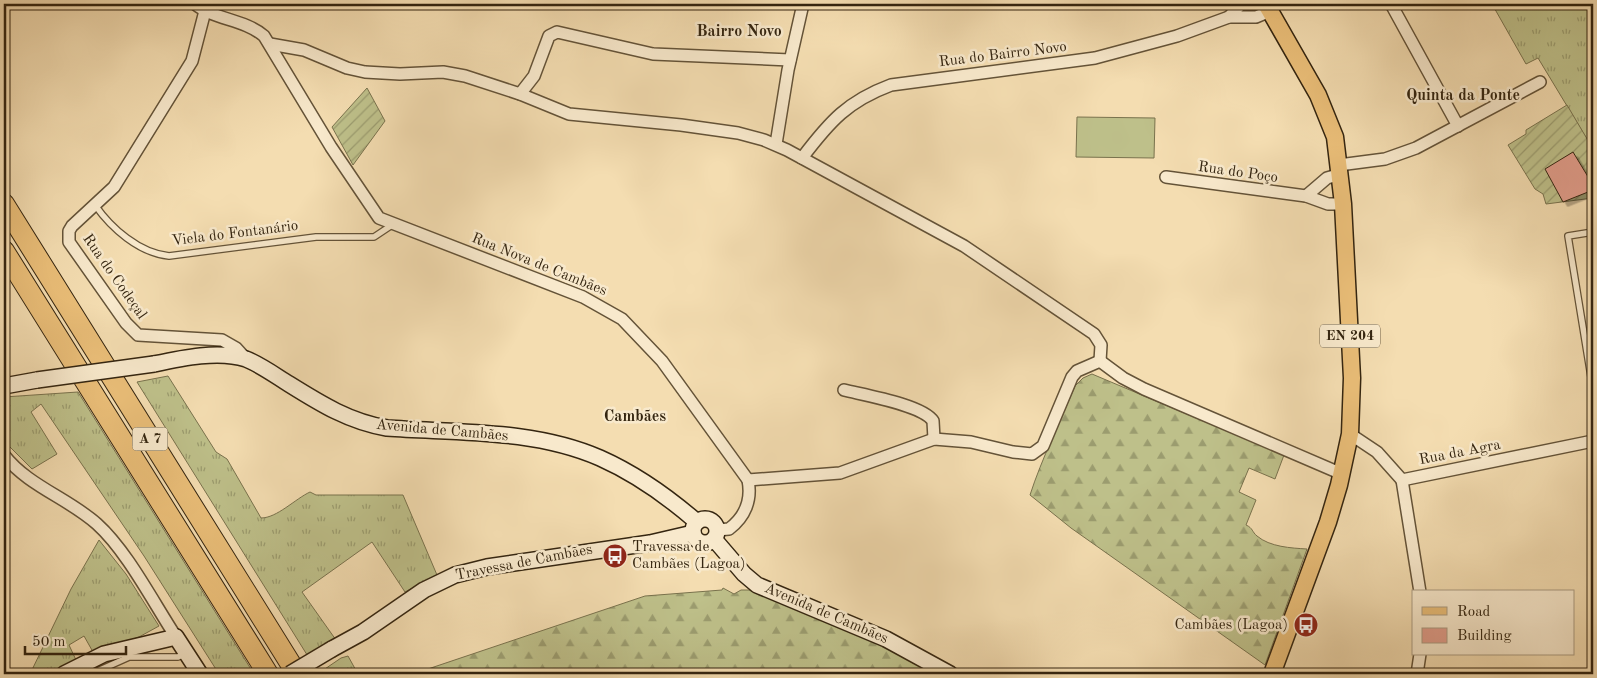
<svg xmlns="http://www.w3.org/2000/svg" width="1597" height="678" font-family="'Old Standard TT',serif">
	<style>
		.grass { fill: url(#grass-tufts); stroke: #79724d }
		.forest { fill: url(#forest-firs); stroke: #79724d }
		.garden { fill: url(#garden-furrows); stroke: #79724d }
		.pitch { fill: #bec08a; stroke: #79724d }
		.building { fill: #e19d8b; stroke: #342510; filter: url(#shadow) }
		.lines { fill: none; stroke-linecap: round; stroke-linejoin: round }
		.lane-casing { stroke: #645338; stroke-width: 8 }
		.street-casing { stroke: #645338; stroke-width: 14 }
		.secondary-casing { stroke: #342510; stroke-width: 18 }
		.primary-casing { stroke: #342510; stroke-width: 19 }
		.highway-casing { stroke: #342510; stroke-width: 22 }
		.lane { stroke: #f8e9cc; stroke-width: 5.5 }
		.street { stroke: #f8e9cc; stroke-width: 11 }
		.secondary { stroke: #f8e9cc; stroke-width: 15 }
		.primary { stroke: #eabe78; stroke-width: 16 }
		.highway { stroke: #eabe78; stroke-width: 20 }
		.secondary-bridge-casing { stroke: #342510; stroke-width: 18; stroke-linecap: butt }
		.secondary-bridge { stroke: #f8e9cc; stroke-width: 15 }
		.labels { text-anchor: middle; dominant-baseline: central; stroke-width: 5; stroke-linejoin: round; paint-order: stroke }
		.shield { fill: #f8e9cc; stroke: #6f6048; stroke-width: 1 }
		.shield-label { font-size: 14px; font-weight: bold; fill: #342510 }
		.street-label { font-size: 15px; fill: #342510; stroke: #f8e9cc }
		.poi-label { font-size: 15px; fill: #342510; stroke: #f8e9cc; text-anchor: start }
		.neighbourhood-label { font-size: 16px; font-weight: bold; fill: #342510; stroke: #f8e9cc }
	</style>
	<defs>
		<pattern id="grass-tufts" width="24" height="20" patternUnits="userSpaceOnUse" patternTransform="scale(1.25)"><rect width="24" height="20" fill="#bec08a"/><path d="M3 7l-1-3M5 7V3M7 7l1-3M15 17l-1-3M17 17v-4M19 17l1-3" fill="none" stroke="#9b9c6f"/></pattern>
		<pattern id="forest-firs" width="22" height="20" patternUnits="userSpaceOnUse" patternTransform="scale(1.25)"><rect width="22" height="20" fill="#bec08a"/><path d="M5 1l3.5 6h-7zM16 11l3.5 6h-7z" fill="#9b9c6f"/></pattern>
		<pattern id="garden-furrows" width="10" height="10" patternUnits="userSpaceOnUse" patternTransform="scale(1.25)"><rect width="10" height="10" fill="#bec08a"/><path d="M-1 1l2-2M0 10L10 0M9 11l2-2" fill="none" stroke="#9b9c6f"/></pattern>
		<filter id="shadow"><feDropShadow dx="4.5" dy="4.5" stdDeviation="0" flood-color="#0004"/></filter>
	</defs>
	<rect width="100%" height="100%" fill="#f4ddb1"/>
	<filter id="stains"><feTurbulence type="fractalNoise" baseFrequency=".004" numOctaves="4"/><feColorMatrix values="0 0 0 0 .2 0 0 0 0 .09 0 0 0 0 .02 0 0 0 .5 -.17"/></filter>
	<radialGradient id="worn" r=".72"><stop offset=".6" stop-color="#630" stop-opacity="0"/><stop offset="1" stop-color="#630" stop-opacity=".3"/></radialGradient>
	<g class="grass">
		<path d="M1492,4H1593V149L1538,58L1526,64Z"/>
		<path d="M168,376L216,452L227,459L261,518C277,518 295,499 310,492L316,495H403L437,575L405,592L372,542L302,592L336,640L309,658L137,382Z"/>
		<path d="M78,392L254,674H219L144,556L41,404L31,412L57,454L32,469L6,443L4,397Z"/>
		<path d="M99,540L126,574L159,626L139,637L93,652L84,636L69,645L76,660L53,674H30L71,589Z"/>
		<path d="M348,656L358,674L319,673L341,658Z"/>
	</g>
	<g class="forest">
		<path d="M1092,374L1284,455L1275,479L1249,468L1239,492L1256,500L1246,525C1253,528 1252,532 1257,536C1270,547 1291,548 1307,549L1265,665L1071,528L1030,495C1042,458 1060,422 1075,386L1083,378Z"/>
		<path d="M723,588L734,594L741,590H749L893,650L934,674H413L645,596L722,590Z"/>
	</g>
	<g class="garden">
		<path d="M367,88L385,121L353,165L332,127Z"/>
		<path d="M1567,105L1593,149V198L1546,204L1543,194L1535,189L1508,145L1526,134V130Z"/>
	</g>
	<path class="pitch" d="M1077,117L1155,118L1154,158L1076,157Z"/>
	<path class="building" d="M1573,152L1593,185V190L1563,202L1545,169Z"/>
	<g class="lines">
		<defs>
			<g id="lane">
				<path d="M95,205C111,228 139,253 169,256L316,237H374L392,225"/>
				<path d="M1593,232L1568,236L1593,389"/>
				<path d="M91,674L129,657H178L186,653"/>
			</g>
			<g id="street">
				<path d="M195,4C215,20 244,19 264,36L331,147L379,218L583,297L622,319L662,361L748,480C752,500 745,517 729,529L717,530"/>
				<path d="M1391,4L1458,126"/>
				<path d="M205,11L192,61L114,187L72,226L69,231V242L126,323L138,335L222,340L236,348L246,359"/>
				<path d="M1229,17L1241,4"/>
				<path d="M270,44L304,50L347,68L365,72L400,74L443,72L465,76L520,94L569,114L681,125L738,133L764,140L787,150L964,246L1094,334L1101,345L1100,361"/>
				<path d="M520,94L534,76L549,36L557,32L653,54L790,60"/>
				<path d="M776,144L788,70L803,4"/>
				<path d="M802,158C830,121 848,101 891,85L1095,58L1177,36L1229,17H1256L1270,11"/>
				<path d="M1339,165L1385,159L1416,148L1540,82"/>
				<path d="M1166,177L1306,196L1328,204H1343"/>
				<path d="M1306,196L1327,178L1341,174"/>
				<path d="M1100,361L1123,378L1144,389L1342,474"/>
				<path d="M844,390C864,395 923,405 933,421L934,439"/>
				<path d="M1350,434L1377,452L1402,480L1593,441"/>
				<path d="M4,455C28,486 68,498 97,524C127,551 153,602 176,637"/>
				<path d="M748,480L840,473L934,439L971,442L1013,452L1032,454L1043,446L1072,377L1077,371L1100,361"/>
				<path d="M1402,480L1420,592"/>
				<path d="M1417,674L1420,654"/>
			</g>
			<g id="secondary">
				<path d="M154,364C182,358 219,350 246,359C261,365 276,376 289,384C321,404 350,422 387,428C457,433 534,429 600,458C636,474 667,496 697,522"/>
				<path d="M4,386L37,380"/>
				<circle cx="705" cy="531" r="12"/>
				<path d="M714,539L744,574L757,585L886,639L950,674"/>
				<path d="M332,649L363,632L424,590L455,575L487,567L650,543L693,533"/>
				<path d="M64,674L104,654L176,637L200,674"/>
			</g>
			<path id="primary" d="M1266,4L1318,95L1335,137L1343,204L1352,378L1350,434L1339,485L1328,522L1272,674"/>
			<g id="highway">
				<path d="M4,204L297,674"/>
				<path d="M4,251L268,674"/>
			</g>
		</defs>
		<use href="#lane" class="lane-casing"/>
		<use href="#street" class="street-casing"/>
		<use href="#secondary" class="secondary-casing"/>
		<use href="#primary" class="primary-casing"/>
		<use href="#highway" class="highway-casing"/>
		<use href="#lane" class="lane"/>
		<use href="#street" class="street"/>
		<use href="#secondary" class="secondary"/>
		<use href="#primary" class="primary"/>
		<use href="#highway" class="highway"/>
		<defs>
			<g id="secondary-bridge">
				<path d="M37,380L154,364"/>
				<path d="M290,674L332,649"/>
			</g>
		</defs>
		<use href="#secondary-bridge" class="secondary-bridge-casing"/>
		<use href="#secondary-bridge" class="secondary-bridge"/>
	</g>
	<defs>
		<symbol id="bus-disc" viewBox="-11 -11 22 22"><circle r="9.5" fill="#8f2418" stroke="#f8e9cc"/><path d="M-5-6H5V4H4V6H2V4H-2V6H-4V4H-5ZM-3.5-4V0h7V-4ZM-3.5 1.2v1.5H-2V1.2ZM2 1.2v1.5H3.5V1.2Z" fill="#fff"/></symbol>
	</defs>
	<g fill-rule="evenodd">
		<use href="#bus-disc" x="601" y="542" width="28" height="28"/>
		<use href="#bus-disc" x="1292" y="611" width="28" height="28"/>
	</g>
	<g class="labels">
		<g class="shield">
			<rect x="1320" y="324.5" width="60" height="23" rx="4"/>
			<rect x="132.5" y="427.5" width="35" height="23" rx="4"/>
		</g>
		<g class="shield-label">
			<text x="1350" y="336">EN 204</text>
			<text x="150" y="439">A 7</text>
		</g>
		<g class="street-label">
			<text transform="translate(1003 55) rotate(-7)">Rua do Bairro Novo</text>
			<text transform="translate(1238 173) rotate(8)">Rua do Poço</text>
			<text transform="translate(235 234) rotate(-7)">Viela do Fontanário</text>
			<text transform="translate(539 265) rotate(22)">Rua Nova de Cambães</text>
			<text transform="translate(114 277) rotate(55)">Rua do Codeçal</text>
			<text transform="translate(442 431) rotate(5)">Avenida de Cambães</text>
			<text transform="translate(1460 453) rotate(-11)">Rua da Agra</text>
			<text transform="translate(524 563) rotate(-11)">Travessa de Cambães</text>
			<text transform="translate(826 614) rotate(23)">Avenida de Cambães</text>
		</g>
		<g class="poi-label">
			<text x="632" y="547">Travessa de<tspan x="632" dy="17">Cambães (Lagoa)</tspan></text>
			<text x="1288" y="625" text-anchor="end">Cambães (Lagoa)</text>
		</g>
		<g class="neighbourhood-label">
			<text x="739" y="32">Bairro Novo</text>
			<text x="1463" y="96">Quinta da Ponte</text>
			<text x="635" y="417">Cambães</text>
		</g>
	</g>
	<rect width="1597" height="678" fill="none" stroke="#f4ddb1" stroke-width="20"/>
	<rect x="5" y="5" width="1587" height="668" fill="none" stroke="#342510" stroke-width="2.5"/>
	<rect x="10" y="10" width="1577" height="658" fill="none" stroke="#342510"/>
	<rect x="1412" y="590" width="162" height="65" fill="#f8e9cc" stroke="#aa9b81"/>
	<rect x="1422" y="607" width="25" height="8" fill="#eabe78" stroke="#aa9b81"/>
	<text x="1457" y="616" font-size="15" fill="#342510">Road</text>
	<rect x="1422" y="628" width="25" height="15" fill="#e19d8b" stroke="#aa9b81"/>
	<text x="1457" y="640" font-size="15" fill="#342510">Building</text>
	<path d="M25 646v8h101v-8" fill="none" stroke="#342510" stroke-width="2.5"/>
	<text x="32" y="646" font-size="15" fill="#342510" stroke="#f8e9cc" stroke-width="4" paint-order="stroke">50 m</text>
	<rect width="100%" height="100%" filter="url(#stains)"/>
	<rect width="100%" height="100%" fill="url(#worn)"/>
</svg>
